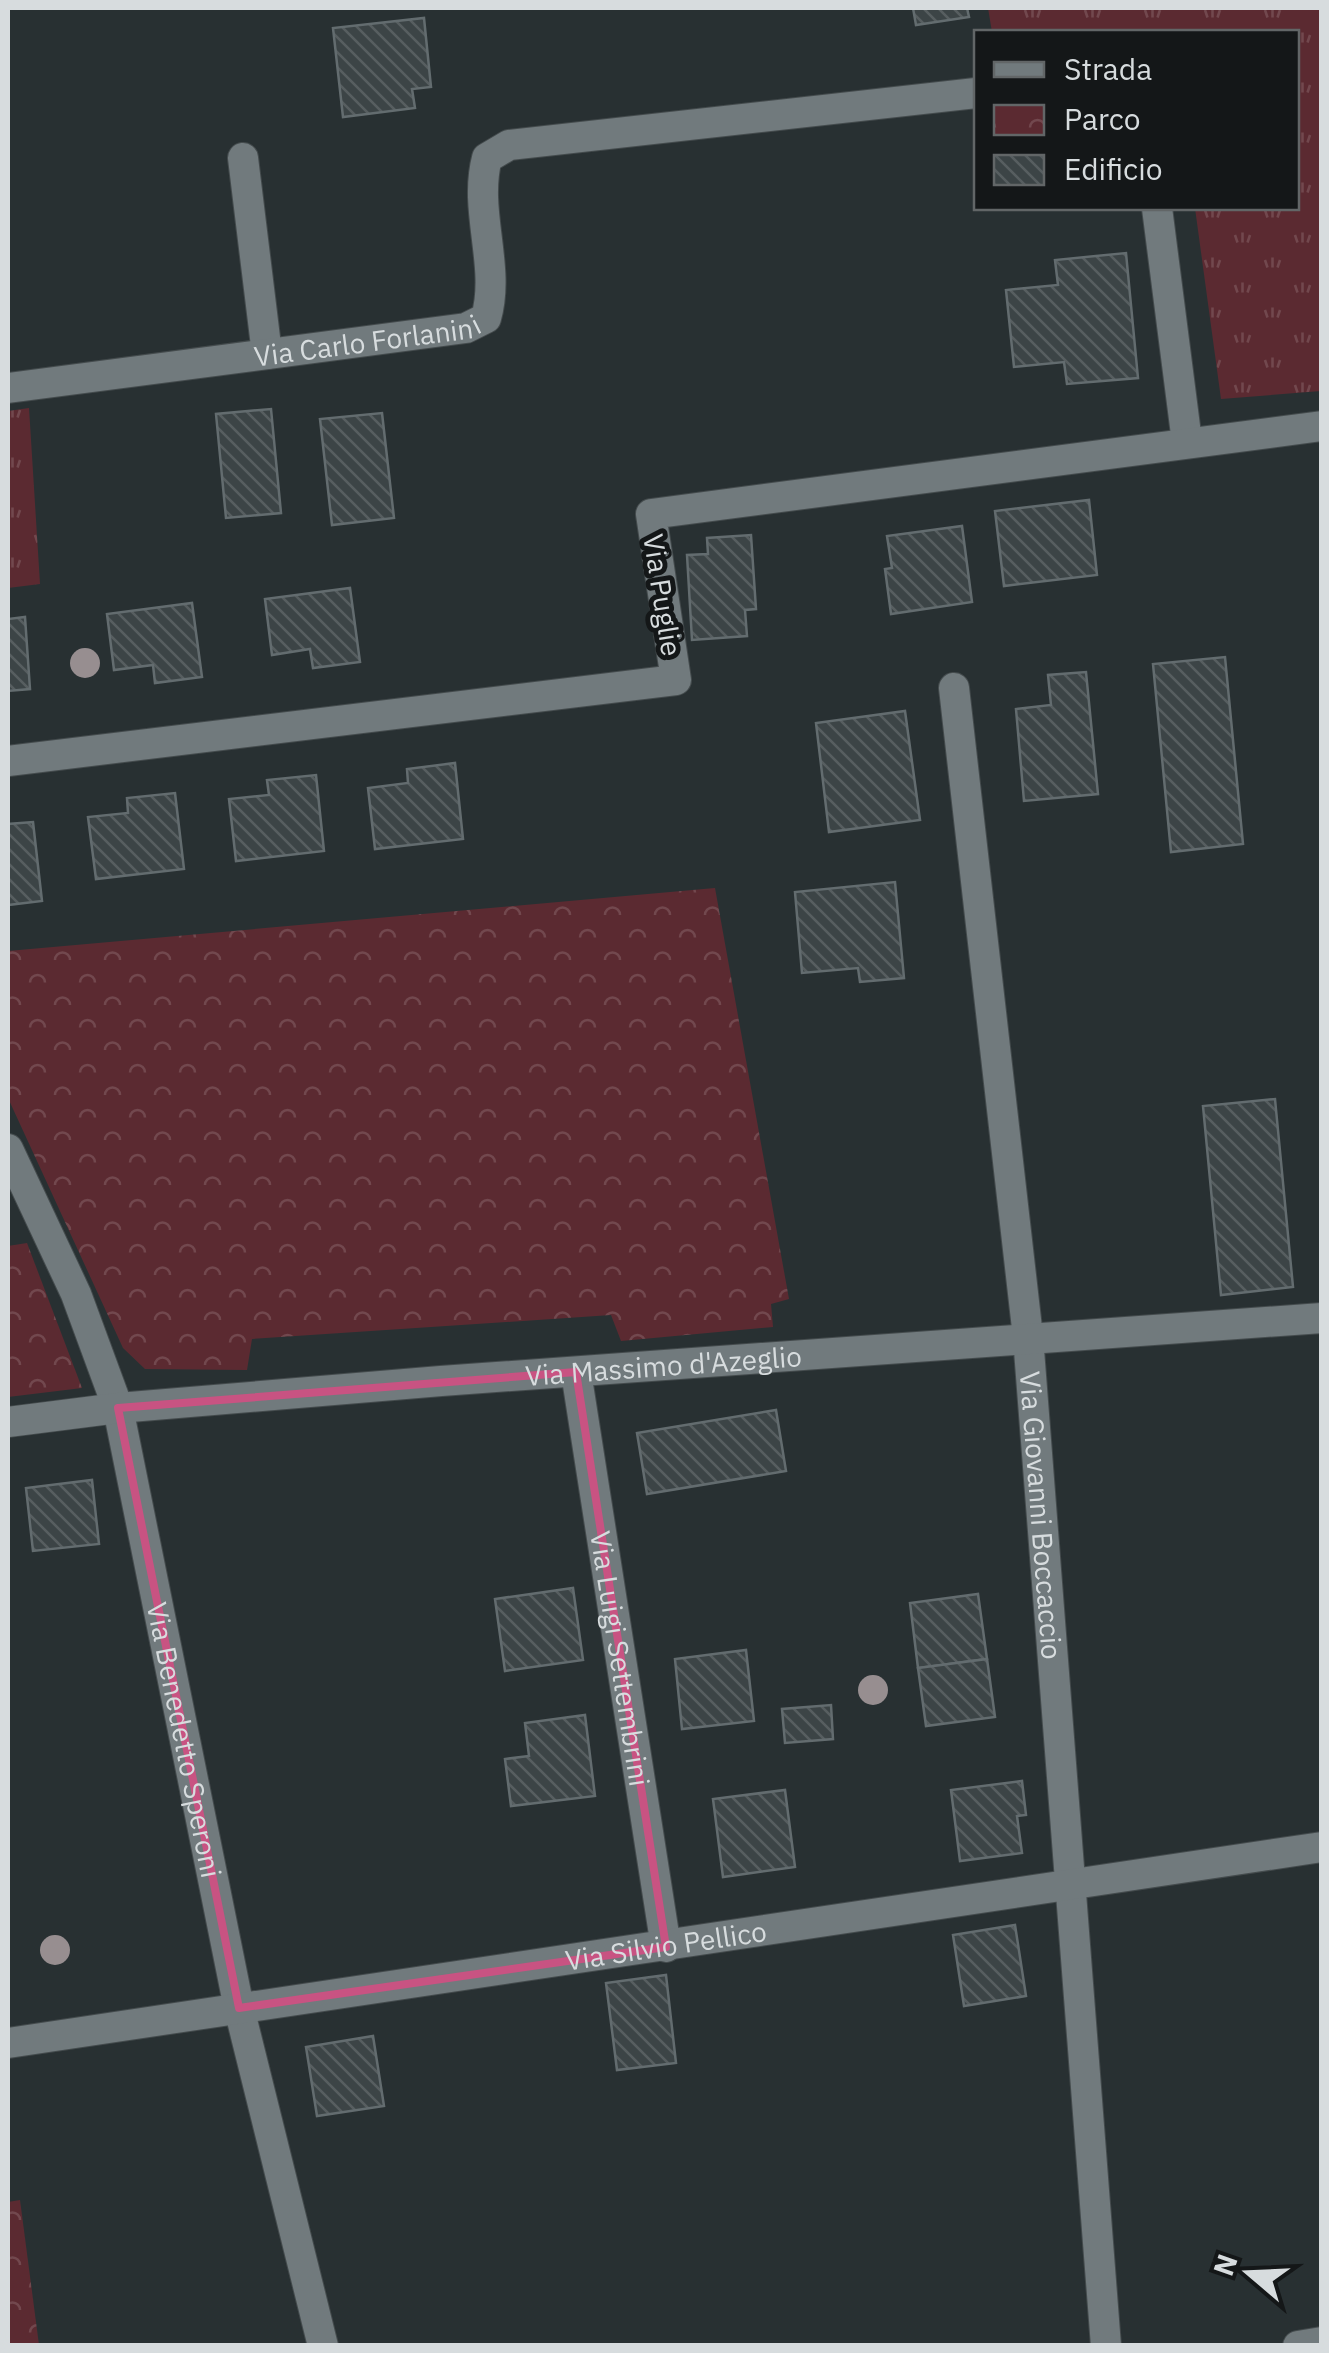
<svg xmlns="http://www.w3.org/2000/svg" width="1329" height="2353" font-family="'IBM Plex Sans',sans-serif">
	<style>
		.grass { fill: url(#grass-tufts) }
		.park { fill: url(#park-crowns) }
		.building { fill: url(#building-back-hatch); stroke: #636c6f; stroke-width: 2.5 }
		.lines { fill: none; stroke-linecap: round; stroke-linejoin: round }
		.minor-casing { stroke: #444b4d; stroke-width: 32 }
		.minor { stroke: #717a7d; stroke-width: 30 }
		.tree { fill: #978e90 }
		.marked { fill: none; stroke: #c85382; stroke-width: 8; stroke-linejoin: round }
		.labels { text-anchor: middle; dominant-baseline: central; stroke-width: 10; stroke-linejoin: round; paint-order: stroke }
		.street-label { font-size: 28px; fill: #d7dcde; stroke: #141718 }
	</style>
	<defs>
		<pattern id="grass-tufts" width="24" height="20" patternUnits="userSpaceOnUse" patternTransform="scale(2.5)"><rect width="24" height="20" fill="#5b2a31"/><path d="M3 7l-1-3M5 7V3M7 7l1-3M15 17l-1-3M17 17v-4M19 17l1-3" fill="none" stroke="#72484e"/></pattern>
		<pattern id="park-crowns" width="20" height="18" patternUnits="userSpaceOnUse" patternTransform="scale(2.5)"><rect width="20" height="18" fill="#5b2a31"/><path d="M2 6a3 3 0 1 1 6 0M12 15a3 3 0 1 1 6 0" fill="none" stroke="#72484e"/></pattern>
		<pattern id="building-back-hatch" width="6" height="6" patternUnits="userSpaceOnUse" patternTransform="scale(2.5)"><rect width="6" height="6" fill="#3c4446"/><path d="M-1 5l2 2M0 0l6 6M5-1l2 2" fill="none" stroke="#575e60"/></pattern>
	</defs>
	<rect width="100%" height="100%" fill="#283032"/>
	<g class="grass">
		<path d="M988,8H1321V391L1221,399L1195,208H1296V32H992Z"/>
		<path d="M29,408L40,584L8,588V411Z"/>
	</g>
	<g class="park">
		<path d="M715,888L789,1299L771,1304L773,1327L621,1341L611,1315L252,1339L247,1370L145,1369L123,1348L8,1098V951Z"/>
		<path d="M27,1243L82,1388L8,1397V1246Z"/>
		<path d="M20,2200L39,2345H8V2202Z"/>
	</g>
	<g class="building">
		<path d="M913,8H967L969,17L916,25Z"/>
		<path d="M424,18L431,87L412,89L415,108L343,117L333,28Z"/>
		<path d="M1126,253L1138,378L1067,384L1064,362L1014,367L1006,290L1058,285L1055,260Z"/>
		<path d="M271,409L281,513L226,518L216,414Z"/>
		<path d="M382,413L394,518L332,525L320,419Z"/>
		<path d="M1089,500L1097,575L1004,586L995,511Z"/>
		<path d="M962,526L972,602L891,614L885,569L892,568L887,536Z"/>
		<path d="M751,535L756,609L745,610L747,636L692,640L687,555L708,554L707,538Z"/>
		<path d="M350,588L360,662L313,668L310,649L272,655L265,599Z"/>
		<path d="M192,603L202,677L155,683L153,665L114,670L107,614Z"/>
		<path d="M25,617L30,689L8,691V619Z"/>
		<path d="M1225,657L1243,844L1171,852L1153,664Z"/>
		<path d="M1086,672L1098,794L1024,801L1016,709L1051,705L1048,675Z"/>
		<path d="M905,711L920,820L829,832L816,723Z"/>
		<path d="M455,763L463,839L375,849L368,788L408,783L407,769Z"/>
		<path d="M316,775L324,851L236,861L229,799L269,795L267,780Z"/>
		<path d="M175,793L184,869L96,879L88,817L128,813L127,798Z"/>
		<path d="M33,822L42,901L8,905V824Z"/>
		<path d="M895,882L904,978L860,982L858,968L802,973L795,892Z"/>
		<path d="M1275,1099L1293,1287L1221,1295L1203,1106Z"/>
		<path d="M776,1410L786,1471L647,1494L637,1433Z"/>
		<path d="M92,1480L99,1544L33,1551L26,1488Z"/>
		<path d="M573,1588L583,1660L505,1671L495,1599Z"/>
		<path d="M978,1594L987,1659L918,1668L910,1603Z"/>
		<path d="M746,1650L754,1721L682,1729L675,1659Z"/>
		<path d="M987,1659L995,1717L926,1726L918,1668Z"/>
		<path d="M831,1705L833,1739L785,1743L782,1709Z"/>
		<path d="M585,1715L595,1796L511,1806L505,1759L529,1756L525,1723Z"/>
		<path d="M1022,1781L1026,1815L1017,1816L1022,1853L960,1861L951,1790Z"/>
		<path d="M785,1790L795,1867L723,1877L713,1799Z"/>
		<path d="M1015,1925L1026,1996L964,2006L953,1935Z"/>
		<path d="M666,1975L676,2063L617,2070L606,1983Z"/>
		<path d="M373,2036L384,2106L317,2116L306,2047Z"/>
	</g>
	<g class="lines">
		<defs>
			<g id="minor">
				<path d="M243,158L267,354"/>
				<path d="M1157,208L1187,442"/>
				<path id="s1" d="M8,388L466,328L486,318C501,266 473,211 487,158L509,145L976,93"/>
				<path id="s2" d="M954,688L1028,1337L1106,2346"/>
				<path d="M8,761L676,680L651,514L1322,426"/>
				<path id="s3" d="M8,1149L76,1294L118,1408L239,2008L323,2346"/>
				<path id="s4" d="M576,1372L666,1947"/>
				<path id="s5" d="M8,1422L118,1408L441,1381L1322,1318"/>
				<path id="s6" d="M8,2043L1322,1847"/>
				<path d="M1298,2346L1322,2342"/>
			</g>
		</defs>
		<use href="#minor" class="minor-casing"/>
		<use href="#minor" class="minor"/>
	</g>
	<g class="tree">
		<circle cx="85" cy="663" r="15"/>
		<circle cx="873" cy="1690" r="15"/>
		<circle cx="55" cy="1950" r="15"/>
	</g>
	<path class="marked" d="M576,1372L666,1947L239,2008L118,1408Z"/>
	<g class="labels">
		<g class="street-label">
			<text stroke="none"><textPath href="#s1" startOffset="362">Via Carlo Forlanini</textPath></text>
			<text transform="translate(663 595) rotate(81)">Via Puglie</text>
			<text stroke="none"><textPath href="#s5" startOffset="658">Via Massimo d'Azeglio</textPath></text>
			<text stroke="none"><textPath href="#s2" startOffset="832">Via Giovanni Boccaccio</textPath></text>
			<text stroke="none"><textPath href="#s4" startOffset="290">Via Luigi Settembrini</textPath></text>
			<text stroke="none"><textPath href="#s3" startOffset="620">Via Benedetto Speroni</textPath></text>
			<text stroke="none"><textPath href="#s6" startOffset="665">Via Silvio Pellico</textPath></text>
		</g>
	</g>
	<rect width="1329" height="2353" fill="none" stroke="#d7dcde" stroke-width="20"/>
	<rect x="974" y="30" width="325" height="180" fill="#141718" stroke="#626667" stroke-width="2.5"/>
	<rect x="994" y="62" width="50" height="15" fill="#717a7d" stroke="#626667" stroke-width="2.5"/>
	<text x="1064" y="80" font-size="30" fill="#d7dcde">Strada</text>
	<rect x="994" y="105" width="50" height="30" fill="url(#park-crowns)" stroke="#626667" stroke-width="2.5"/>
	<text x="1064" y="130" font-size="30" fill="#d7dcde">Parco</text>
	<rect x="994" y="155" width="50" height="30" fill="url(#building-back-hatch)" stroke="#626667" stroke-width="2.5"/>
	<text x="1064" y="180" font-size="30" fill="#d7dcde">Edificio</text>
	<g transform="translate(1249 2273) rotate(289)" stroke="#141718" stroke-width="8" paint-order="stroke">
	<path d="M0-8L18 38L0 25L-18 38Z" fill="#d7dcde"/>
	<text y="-15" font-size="28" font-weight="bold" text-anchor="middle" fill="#d7dcde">N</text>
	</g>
</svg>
